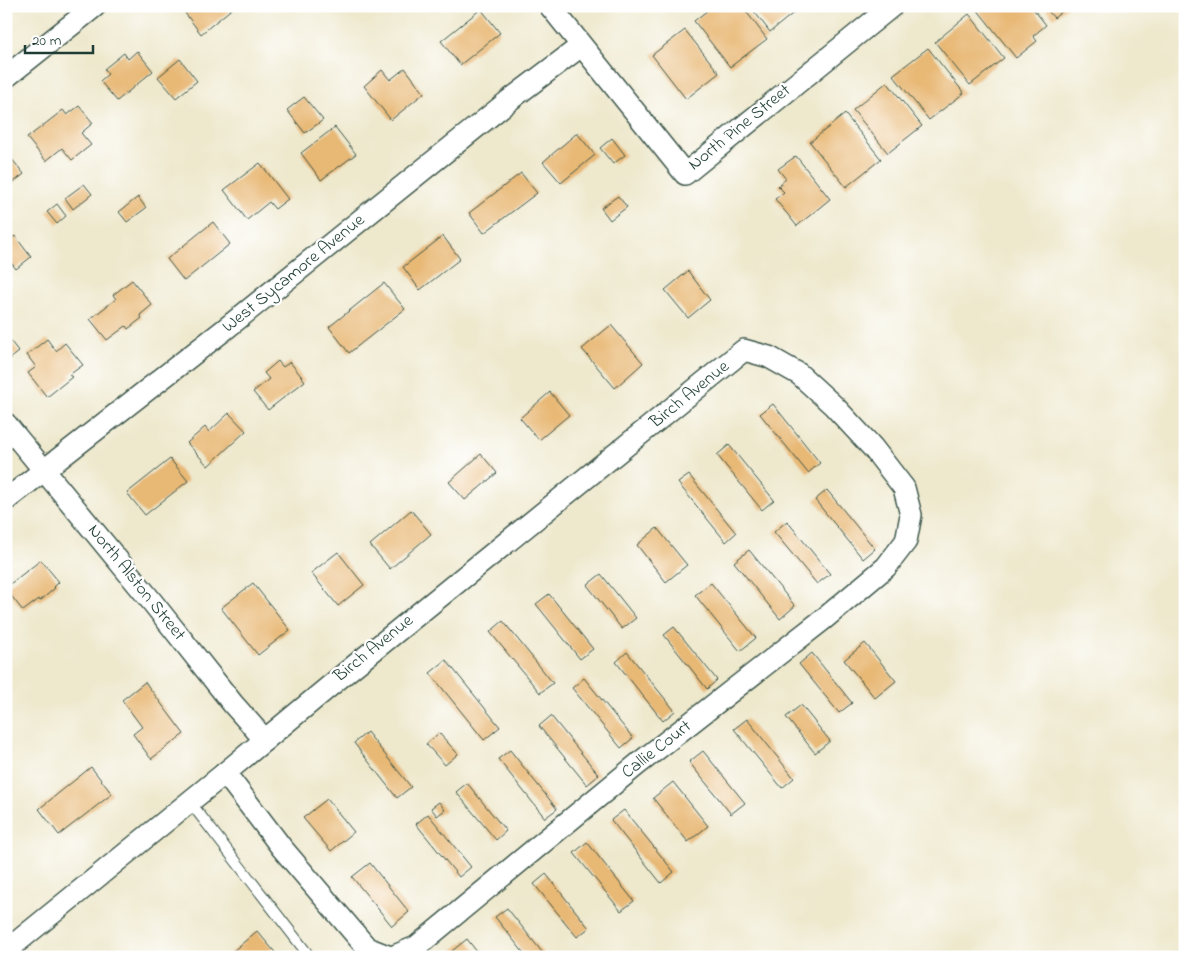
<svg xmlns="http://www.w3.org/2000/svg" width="1191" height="963" font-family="'Indie Flower',sans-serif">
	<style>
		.building { fill: #e8b875 }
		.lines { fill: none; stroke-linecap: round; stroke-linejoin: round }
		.service-casing { stroke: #3e574b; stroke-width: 12 }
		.minor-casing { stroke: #3e574b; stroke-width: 24 }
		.service { stroke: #fff; stroke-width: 10 }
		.minor { stroke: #fff; stroke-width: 21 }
		.labels { text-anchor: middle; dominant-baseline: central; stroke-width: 4.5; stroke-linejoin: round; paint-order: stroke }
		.street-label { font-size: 18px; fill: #1f3d34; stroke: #fff }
	</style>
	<rect width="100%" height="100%" fill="#fff"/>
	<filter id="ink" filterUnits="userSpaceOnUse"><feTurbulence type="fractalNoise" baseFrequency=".02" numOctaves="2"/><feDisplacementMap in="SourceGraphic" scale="10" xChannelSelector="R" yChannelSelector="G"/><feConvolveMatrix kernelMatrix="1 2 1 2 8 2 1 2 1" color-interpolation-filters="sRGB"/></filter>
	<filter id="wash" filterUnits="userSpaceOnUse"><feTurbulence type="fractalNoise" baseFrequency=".0096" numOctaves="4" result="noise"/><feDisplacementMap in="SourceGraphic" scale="20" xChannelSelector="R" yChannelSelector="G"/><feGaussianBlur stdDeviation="1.12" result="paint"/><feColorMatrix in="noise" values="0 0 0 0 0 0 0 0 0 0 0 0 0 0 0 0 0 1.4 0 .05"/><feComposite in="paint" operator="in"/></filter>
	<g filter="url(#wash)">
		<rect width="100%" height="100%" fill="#eee8cc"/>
		<g id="blocks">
			<g class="building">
				<path d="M194,6H235L201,34L185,13Z"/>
				<path d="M713,6H742L767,39L730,67L694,21Z"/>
				<path d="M750,6H802L770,32Z"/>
				<path d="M978,6H1031L1046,25L1033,36L1037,41L1016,58L976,8Z"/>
				<path d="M1044,6H1069L1054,18Z"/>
				<path d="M481,9L500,33L460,65L441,41Z"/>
				<path d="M969,14L1004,58L970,85L935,42Z"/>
				<path d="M685,30L719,73L686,99L652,55Z"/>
				<path d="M928,48L964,93L929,120L893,75Z"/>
				<path d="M137,51L153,71L117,101L100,81L108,74L104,69L124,53L128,59Z"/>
				<path d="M180,59L197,81L176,98L158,77Z"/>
				<path d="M405,68L424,93L391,120L364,86L382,70L390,80Z"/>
				<path d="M887,82L922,126L888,153L853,110Z"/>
				<path d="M304,97L323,120L305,133L287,110Z"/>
				<path d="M79,106L93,123L81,133L91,145L72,160L62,148L46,161L27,138L63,110L67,115Z"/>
				<path d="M845,114L881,159L846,187L810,142Z"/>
				<path d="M335,127L356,154L321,180L301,153Z"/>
				<path d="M577,133L595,155L561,183L543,162Z"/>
				<path d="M612,138L625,155L613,164L600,148Z"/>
				<path d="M6,152L24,174L6,188Z"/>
				<path d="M796,156L830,199L797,226L775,199L784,192L778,186L786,179L778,169Z"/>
				<path d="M260,163L288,199L275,209L269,202L247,220L224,190Z"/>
				<path d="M521,173L537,193L484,233L469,213Z"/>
				<path d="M84,184L92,194L73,209L65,198Z"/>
				<path d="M618,196L627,207L610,220L601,208Z"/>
				<path d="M138,197L146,208L127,222L119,212Z"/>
				<path d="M57,204L66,216L57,224L47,212Z"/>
				<path d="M213,222L230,244L184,281L167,259Z"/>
				<path d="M15,236L31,257L16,269L6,256V243Z"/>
				<path d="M443,236L460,259L420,290L403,267Z"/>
				<path d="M688,271L710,300L688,318L665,290Z"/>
				<path d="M132,280L152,305L140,315L142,318L128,329L126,326L107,340L90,319L116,299L113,295Z"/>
				<path d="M384,283L405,309L349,353L329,327Z"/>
				<path d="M611,325L643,363L615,388L582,349Z"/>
				<path d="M8,338L19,352L6,362V339Z"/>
				<path d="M47,339L56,351L65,343L83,365L69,375L72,377L47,397L28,373L36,367L27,355Z"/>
				<path d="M278,361L283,367L290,362L305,381L268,410L253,392L269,379L264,373Z"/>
				<path d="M550,392L569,415L539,440L520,418Z"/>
				<path d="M773,404L820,463L808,473L760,414Z"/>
				<path d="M229,413L246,431L208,466L187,443L205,427L209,432Z"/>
				<path d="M729,445L774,500L762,510L717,455Z"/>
				<path d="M481,454L497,473L465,500L449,482Z"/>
				<path d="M170,459L188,481L145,515L127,493Z"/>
				<path d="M689,475L736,533L726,542L678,483Z"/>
				<path d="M827,490L875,549L863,559L815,500Z"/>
				<path d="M411,510L431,534L390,569L370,545Z"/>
				<path d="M787,521L830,574L817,584L774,532Z"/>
				<path d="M657,528L687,565L666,582L637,545Z"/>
				<path d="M749,550L795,606L780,619L734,562Z"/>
				<path d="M338,552L364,585L338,606L311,573Z"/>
				<path d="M41,560L59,582L54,587L55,588L40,601L39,599L23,611L6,589V587Z"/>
				<path d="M601,574L636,618L622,629L587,585Z"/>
				<path d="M253,583L290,630L258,655L221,608Z"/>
				<path d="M711,583L756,638L740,651L695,595Z"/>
				<path d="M549,594L593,649L580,659L536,604Z"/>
				<path d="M503,621L553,683L540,693L490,632Z"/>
				<path d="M674,627L717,680L707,689L664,635Z"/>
				<path d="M865,643L896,681L875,698L844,660Z"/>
				<path d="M627,652L675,711L663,721L616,662Z"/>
				<path d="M812,653L852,703L839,713L799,664Z"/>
				<path d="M446,660L500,727L484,740L430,673Z"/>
				<path d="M584,678L633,738L621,748L572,688Z"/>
				<path d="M145,682L184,734L151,759L133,734L142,727L122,700Z"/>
				<path d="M801,705L830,741L815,753L786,717Z"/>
				<path d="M551,716L599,775L587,785L539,726Z"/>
				<path d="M747,719L794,778L782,788L734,729Z"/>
				<path d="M367,732L411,787L397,798L354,743Z"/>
				<path d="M439,733L458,754L445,765L426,744Z"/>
				<path d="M510,750L557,809L545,818L498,759Z"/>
				<path d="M703,751L745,803L731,814L689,762Z"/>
				<path d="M91,767L112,794L59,835L39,809Z"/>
				<path d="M673,782L708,826L688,842L653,798Z"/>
				<path d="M467,783L506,831L496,840L456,792Z"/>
				<path d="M327,799L354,832L331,851L303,818Z"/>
				<path d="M439,802L445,810L437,816L431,808Z"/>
				<path d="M624,810L674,872L661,883L611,820Z"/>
				<path d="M428,814L471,867L459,877L416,824Z"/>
				<path d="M587,842L634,901L621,911L574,853Z"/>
				<path d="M370,863L409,912L392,926L352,877Z"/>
				<path d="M546,874L589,928L577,937L534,884Z"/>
				<path d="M507,908L546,957H527L495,917Z"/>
				<path d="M257,931L279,957H226Z"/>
				<path d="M467,939L481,957H457L452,951Z"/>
			</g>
		</g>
	</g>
	<g filter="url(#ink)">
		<use href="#blocks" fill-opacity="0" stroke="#3e574b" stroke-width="1"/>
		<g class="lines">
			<defs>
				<path id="service" d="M190,802L310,957"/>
				<g id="minor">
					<path d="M550,6L685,174L892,6"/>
					<path d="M6,77L95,6"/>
					<path d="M6,424L153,603L233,704L265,740"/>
					<path d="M6,500L224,330L511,99L581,46"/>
					<path d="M225,773L282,848L367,948L390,957"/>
					<path d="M6,951L225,773L348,671L744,350L769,357L799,374L834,406L873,448L904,488L911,515L906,541L886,567L825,618L638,764L416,947L392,957"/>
				</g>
			</defs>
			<use href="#service" class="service-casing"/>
			<use href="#minor" class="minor-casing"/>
			<use href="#service" class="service"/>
			<use href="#minor" class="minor"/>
		</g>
	</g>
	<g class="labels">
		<g class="street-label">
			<text transform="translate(740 128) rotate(-39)">North Pine Street</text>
			<text transform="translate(294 274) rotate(-39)">West Sycamore Avenue</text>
			<text transform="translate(690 395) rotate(-39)">Birch Avenue</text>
			<text transform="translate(136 583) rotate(51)">North Alston Street</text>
			<text transform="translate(374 649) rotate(-39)">Birch Avenue</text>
			<text transform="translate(657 750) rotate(-38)">Callie Court</text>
		</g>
	</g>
	<rect width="1191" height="963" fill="none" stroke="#fff" stroke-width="25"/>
	<path d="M25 45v8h68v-8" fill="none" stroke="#1f3d34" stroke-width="2.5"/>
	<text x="32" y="45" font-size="15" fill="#1f3d34" stroke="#ffffff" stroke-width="4" paint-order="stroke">20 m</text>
</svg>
